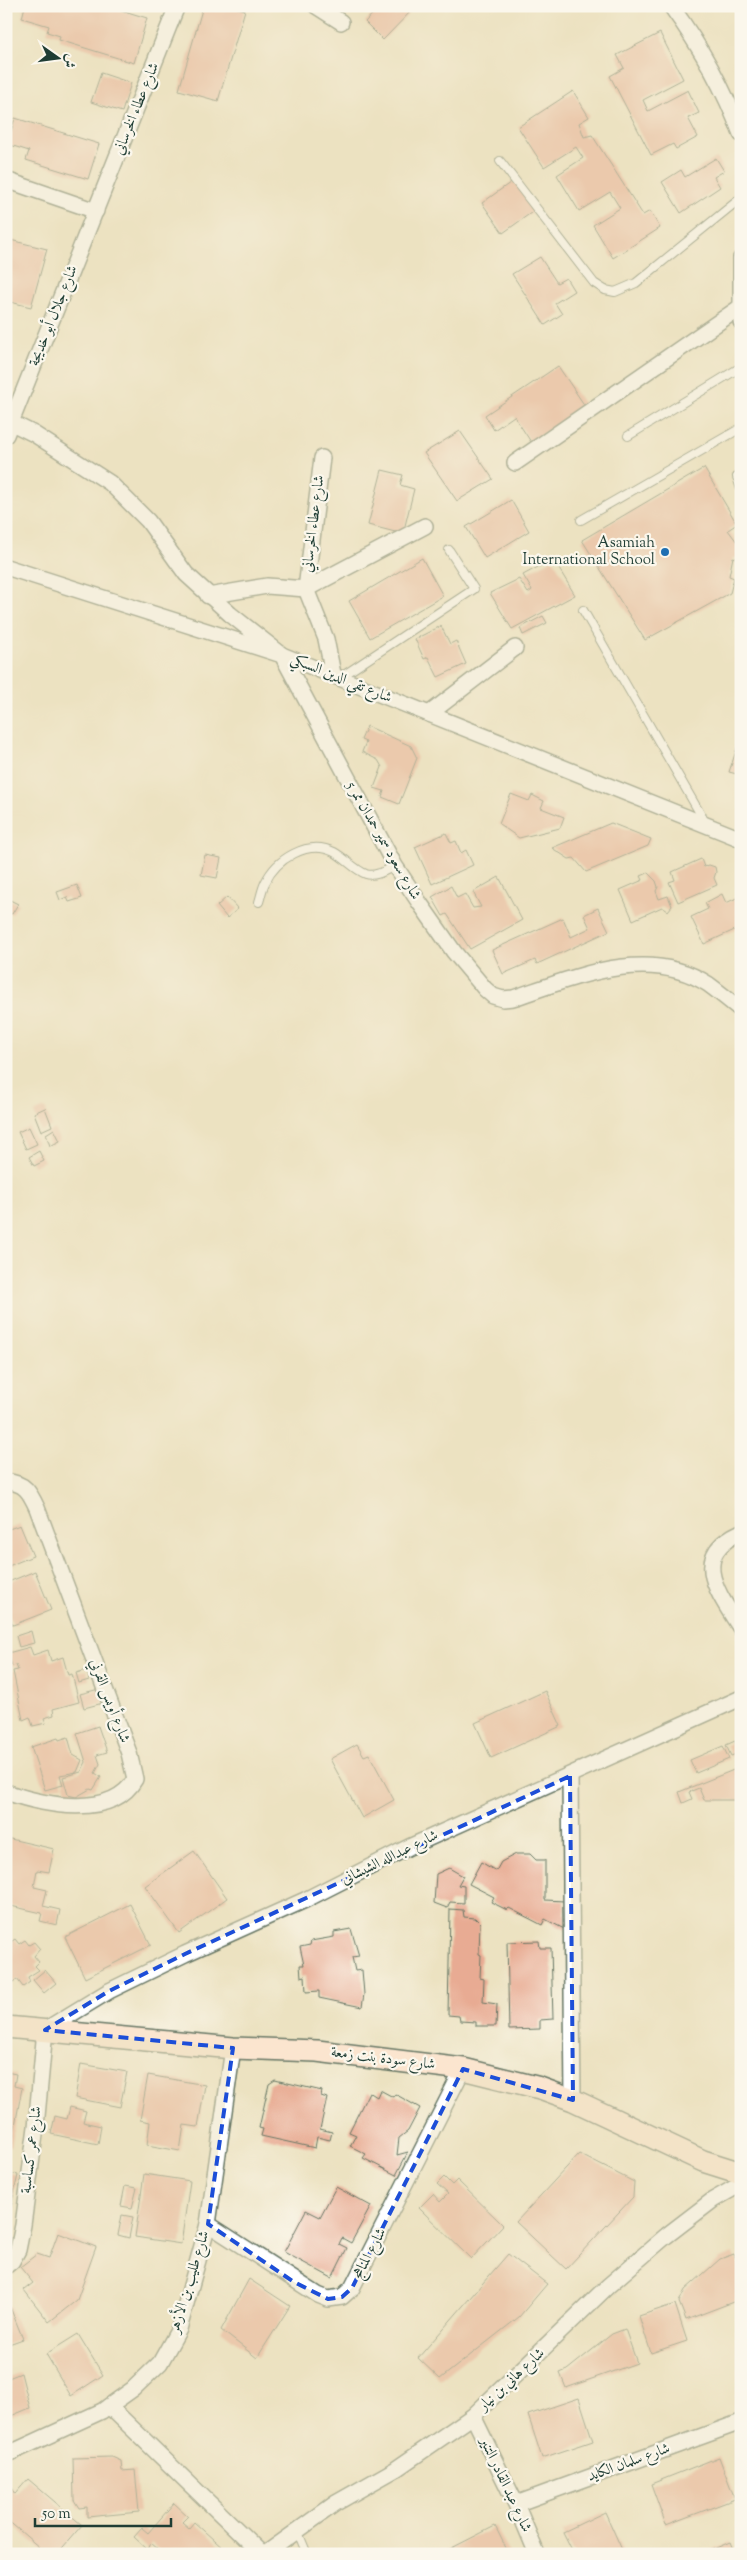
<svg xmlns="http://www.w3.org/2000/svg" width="747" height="2560" font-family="'Sorts Mill Goudy',Amiri,serif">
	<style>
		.building { fill: #e8ab93 }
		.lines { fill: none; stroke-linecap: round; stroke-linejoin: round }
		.lane-casing { stroke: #677765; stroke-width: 10 }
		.street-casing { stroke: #677765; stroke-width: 18 }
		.secondary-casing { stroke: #677765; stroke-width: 24 }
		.lane { stroke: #fff; stroke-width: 8 }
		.street { stroke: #fff; stroke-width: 15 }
		.secondary { stroke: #fbe5cf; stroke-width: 21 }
		.marked { fill: none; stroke: #1d4ed8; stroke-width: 4; stroke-dasharray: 10 6; stroke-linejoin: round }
		.poi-dot { fill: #1f6fb2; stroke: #fbf7ec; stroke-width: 2 }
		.labels { text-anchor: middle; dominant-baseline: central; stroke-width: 4.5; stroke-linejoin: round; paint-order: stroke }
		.street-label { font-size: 15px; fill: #1f3d34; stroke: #fbf7ec }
		.poi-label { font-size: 15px; fill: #1f3d34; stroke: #fbf7ec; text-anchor: end }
	</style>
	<rect width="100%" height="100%" fill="#fbf7ec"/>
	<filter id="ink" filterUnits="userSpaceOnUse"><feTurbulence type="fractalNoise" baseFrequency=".02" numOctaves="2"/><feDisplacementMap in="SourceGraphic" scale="10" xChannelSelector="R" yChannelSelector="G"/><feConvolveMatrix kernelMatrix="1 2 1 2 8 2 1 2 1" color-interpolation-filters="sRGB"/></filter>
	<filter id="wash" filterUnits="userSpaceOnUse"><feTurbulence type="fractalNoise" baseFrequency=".0096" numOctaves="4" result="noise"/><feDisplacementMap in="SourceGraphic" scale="20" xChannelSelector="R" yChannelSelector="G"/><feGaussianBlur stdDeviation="1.12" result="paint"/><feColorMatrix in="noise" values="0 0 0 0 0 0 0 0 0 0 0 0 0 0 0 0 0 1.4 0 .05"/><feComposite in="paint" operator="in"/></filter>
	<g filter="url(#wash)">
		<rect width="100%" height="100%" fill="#ece2c1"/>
		<g id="blocks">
			<g class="building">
				<path d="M25,6H108L147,18L134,63L59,40L60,36L47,32L49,26L22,18Z"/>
				<path d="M203,6H231L245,10L218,101L179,90Z"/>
				<path d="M377,6H416L383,40L365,22L378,8Z"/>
				<path d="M660,33L683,79L643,100L648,111L688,90L699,113L688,118L698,137L676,149L673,144L651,155L610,76L624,68L617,55Z"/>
				<path d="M101,73L131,83L122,112L91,102Z"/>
				<path d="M573,91L589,117L579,123L584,137L592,135L643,215L650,211L660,228L613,258L593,225L620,208L610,192L579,211L557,175L583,158L576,147L544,167L518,127Z"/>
				<path d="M15,118L99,144L88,179L26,160L29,151L7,144Z"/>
				<path d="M716,158L724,171L714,177L720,187L681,213L662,182L681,170L685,177Z"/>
				<path d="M514,180L535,210L503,233L482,203Z"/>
				<path d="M6,239L47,249L31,307L6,301Z"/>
				<path d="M540,257L557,283L566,278L574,291L555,303L562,314L545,325L512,274Z"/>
				<path d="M558,366L585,406L531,442L514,416L494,430L485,415Z"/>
				<path d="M460,431L493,479L457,501L424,453Z"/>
				<path d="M704,468L737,524L728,530L740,546L738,559L733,557L729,576L734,578L730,593L645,640L582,540Z"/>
				<path d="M382,470L403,475L400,485L414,489L403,534L368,525Z"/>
				<path d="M511,500L529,531L485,558L466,527Z"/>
				<path d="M422,558L443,596L370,638L349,601Z"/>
				<path d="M553,559L575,595L512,629L490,593L519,579L528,593L532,590L523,575Z"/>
				<path d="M543,616L547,623L523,635L520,628Z"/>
				<path d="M441,626L450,644L456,641L466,664L438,677L428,657L424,659L415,639Z"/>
				<path d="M367,726L411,746L417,758L399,804L382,797L384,791L374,788L382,767L378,760L362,752L366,742L361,740Z"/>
				<path d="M741,736V775L729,772Z"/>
				<path d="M511,794L529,801L532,795L544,801L541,808L564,817L560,828L519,838L499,824Z"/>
				<path d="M611,823L651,839L648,846L586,872L574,858L569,859L552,848Z"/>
				<path d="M446,833L451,843L456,841L461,853L466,850L473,865L432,884L415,847Z"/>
				<path d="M205,855L221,858L217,878L201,875Z"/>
				<path d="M701,859L704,867L709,865L715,867L716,872L714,878L717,885L678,902L669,882L675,880L672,872Z"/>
				<path d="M648,873L656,881L658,887L656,891L659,899L668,896L672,906L668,911L662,907L633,920L620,890L643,880L641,876Z"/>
				<path d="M499,877L522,920L470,949L447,914L443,916L432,897L451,886L457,898L465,894L473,908L481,907L473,892Z"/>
				<path d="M77,885L82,898L69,902L67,897L60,900L57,892Z"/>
				<path d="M722,894L726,903L741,896V927L704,944L691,917L708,909L705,903Z"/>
				<path d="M227,897L238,909L227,918L217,906Z"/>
				<path d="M6,898L18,904L12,914L6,911Z"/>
				<path d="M598,908L609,931L537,964L535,960L503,974L492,950L563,918L571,937L590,928L584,915Z"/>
				<path d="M45,1108L52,1126L41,1131L34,1113Z"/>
				<path d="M29,1127L37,1144L26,1149L18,1132Z"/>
				<path d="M54,1129L60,1141L50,1146L46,1134Z"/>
				<path d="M39,1151L44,1161L34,1166L29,1157Z"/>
				<path d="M6,1523L9,1529L20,1525L33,1556L6,1567Z"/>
				<path d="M35,1571L51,1610L13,1625L6,1609V1583Z"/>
				<path d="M31,1631L34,1643L19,1647L16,1636Z"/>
				<path d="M30,1647L33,1655L48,1650L51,1661L63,1657L68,1675L72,1674L79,1702L53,1709L54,1715L44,1718L46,1723L33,1726L30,1717L23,1720L13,1671L18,1670L16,1665L12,1666L8,1653Z"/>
				<path d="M87,1670L89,1680L79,1683L76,1673Z"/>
				<path d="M99,1689L103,1703L84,1708L80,1694Z"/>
				<path d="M545,1691L561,1726L491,1758L475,1723Z"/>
				<path d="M98,1726L107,1752L97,1755L100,1764L95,1773L101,1777L93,1790L90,1789L76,1797L68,1795L63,1777L81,1772L86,1762L77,1733Z"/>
				<path d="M68,1737L73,1755L82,1760L77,1772L60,1775L63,1785L45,1790L31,1747L58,1738L59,1740Z"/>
				<path d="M735,1741L738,1749L741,1748V1752L731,1756L726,1745Z"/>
				<path d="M357,1744L364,1756L369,1754L394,1800L362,1818L330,1759Z"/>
				<path d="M723,1746L729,1759L696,1773L690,1760Z"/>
				<path d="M741,1767V1800H704L699,1788L689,1792L692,1799L683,1803L679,1792Z"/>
				<path d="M6,1838L54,1849L49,1872L37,1870L34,1887L47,1890L43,1906L60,1910L57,1925L40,1921L42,1913L6,1905V1867L9,1853H6Z"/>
				<path d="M194,1851L227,1898L179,1933L145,1886Z"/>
				<path d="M516,1854H530L536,1860H545V1900L564,1901L566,1930L545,1919L542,1925L509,1908L507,1910L491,1902L494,1897L469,1884L481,1862L496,1871L501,1862Z"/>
				<path d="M449,1868L463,1876L458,1885L464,1886V1903L450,1902L447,1908L434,1903L436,1874Z"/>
				<path d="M130,1904L151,1945L85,1978L65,1937Z"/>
				<path d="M450,1909L463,1910L464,1917L475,1918L480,1923L479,1954L481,1955L480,1978L484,1979L483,2002L497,2004L496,2026H476V2022L460,2021L459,2016L448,2015Z"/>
				<path d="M351,1929L359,1956L352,1957L355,1971L362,1970L364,1994L362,2007L319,1998V1991L306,1992L305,1976L301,1977L300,1965H304L300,1947L310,1945L311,1941L334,1937V1932Z"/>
				<path d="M15,1939L19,1944L25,1940L29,1945L34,1942L40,1949L34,1956L39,1962L35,1966L39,1970L28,1977L30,1982L23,1987L17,1979L10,1984L6,1979V1942L8,1944Z"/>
				<path d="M539,1941L540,1948H551L553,2019L540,2020V2029L509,2030L507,1942Z"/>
				<path d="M45,1970L56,1983L44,1993L33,1980Z"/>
				<path d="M81,2064L127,2072L120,2107L75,2098Z"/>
				<path d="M6,2072L16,2074L14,2086L22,2088L11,2147H6Z"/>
				<path d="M148,2075L205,2085L198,2127L184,2125L180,2151L147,2145L150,2122L140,2120Z"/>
				<path d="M275,2080L322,2091L321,2096L327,2098L320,2129L332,2132L330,2140L317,2137L315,2148L261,2136L263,2129L259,2128L269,2084Z"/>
				<path d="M380,2090L393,2097L395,2094L420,2108L408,2131L399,2138L397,2155L408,2152L396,2175L363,2158L366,2154L350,2146L356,2135L349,2132L369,2092L377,2097Z"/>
				<path d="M70,2107L86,2111L83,2122L101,2126L98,2144L51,2134L55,2116L67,2119Z"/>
				<path d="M579,2154L634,2182L633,2197L566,2269L516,2222Z"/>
				<path d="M6,2172L18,2175L7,2223L6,2222Z"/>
				<path d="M144,2174L190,2181L181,2244L135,2237Z"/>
				<path d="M444,2177L452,2185L457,2180L503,2225L471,2259L419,2208L433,2194L440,2202L448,2194L437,2184Z"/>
				<path d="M125,2186L137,2188L132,2208L121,2206Z"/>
				<path d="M336,2187L371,2206L351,2243L342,2238L339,2244L347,2248L332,2278L284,2252L306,2210L320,2217Z"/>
				<path d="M122,2215L133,2217L129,2238L118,2235Z"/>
				<path d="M58,2233L96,2247L77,2300L49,2322L24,2290L33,2283L20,2267L37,2254L49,2258Z"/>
				<path d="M508,2254L547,2284L519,2317L440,2379L418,2358Z"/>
				<path d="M734,2254L741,2270V2299L686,2320L679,2302L685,2290L720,2259Z"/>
				<path d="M249,2279L290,2306L257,2358L221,2330Z"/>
				<path d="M675,2304L687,2341L651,2353L639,2316Z"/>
				<path d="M10,2307L23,2339L6,2345V2309Z"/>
				<path d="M625,2329L637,2363L566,2388L560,2373L567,2370L612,2334Z"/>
				<path d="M78,2334L103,2375L71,2396L46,2354Z"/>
				<path d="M21,2373L30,2408L6,2418V2379Z"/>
				<path d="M579,2398L593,2441L542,2458L528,2415Z"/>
				<path d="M112,2457L121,2461L122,2471L135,2470L139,2512L87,2517V2507L79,2508L74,2500L73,2458Z"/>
				<path d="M719,2457L735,2499L666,2525L651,2484Z"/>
				<path d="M28,2479L82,2525L57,2554H47L6,2519V2493L11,2488L15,2494Z"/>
				<path d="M174,2503L188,2516L182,2522L189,2528L194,2522L225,2550L221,2554H156L159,2550L151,2543L148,2550L134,2537L142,2528L148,2533Z"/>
				<path d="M605,2512L623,2552L619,2554H574L563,2532Z"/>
				<path d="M495,2526L509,2554H440Z"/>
				<path d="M730,2542L735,2554H702Z"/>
			</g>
		</g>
	</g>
	<g filter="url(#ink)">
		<use href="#blocks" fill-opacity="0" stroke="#677765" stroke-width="1"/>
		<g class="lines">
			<defs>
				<g id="lane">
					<path d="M500,161L594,283L605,290L615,292L636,283L741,198"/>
					<path d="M628,436L741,367"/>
					<path d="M741,475L737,477L741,489"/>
					<path d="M581,520L741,428"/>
					<path d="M583,610L705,822"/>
					<path d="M341,677L474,589L449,550"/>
					<path d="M259,902C261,896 262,889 265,883C276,859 308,839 334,852C345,858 355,870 366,874C376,877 386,870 395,866"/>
					<path d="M297,2530L307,2554"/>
				</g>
				<g id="street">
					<path d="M316,6L341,22"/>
					<path d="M671,6C700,46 724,88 741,134"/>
					<path d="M6,180L96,211"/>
					<path d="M741,258V322"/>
					<path d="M6,420L34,434L110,483L148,521L186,574L230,614L282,655L741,839"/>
					<path d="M6,435L177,6"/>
					<path d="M322,458L306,589L326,639L333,674"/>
					<path d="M515,463L739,308"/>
					<path d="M6,567L282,655L395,866L419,902L454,952L485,989L493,996L503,999L513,998C573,978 648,945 708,984C719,992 730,1001 741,1010"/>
					<path d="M208,596L267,586L306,589L425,526"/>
					<path d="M429,714L515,648"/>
					<path d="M6,1482C25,1482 30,1493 37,1508L129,1753L135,1779C112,1820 43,1805 6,1792"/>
					<path d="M741,1532C688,1556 719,1594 741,1629"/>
					<path d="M570,1776L573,2100"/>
					<path d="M208,2224L318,2295L328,2299L342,2297L352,2288L463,2069"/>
					<path d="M6,2266L12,2261L18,2250L23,2225L36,2127L45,2030L109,1991L185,1954L305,1900L409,1847L741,1698"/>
					<path d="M109,2406L262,2554"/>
					<path d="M473,2416L516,2504L537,2554"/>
					<path d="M6,2455L102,2411L133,2389L160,2363L179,2329L208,2224L233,2048"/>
					<path d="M516,2504L741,2422"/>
					<path d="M265,2554L336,2503L396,2469L473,2416L608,2286L666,2236L713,2200L741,2184"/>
				</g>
				<path id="secondary" d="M6,2027L233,2048L317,2051L463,2069L540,2088L573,2100L703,2161L741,2173"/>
			</defs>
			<use href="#lane" class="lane-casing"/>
			<use href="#street" class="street-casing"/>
			<use href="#secondary" class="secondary-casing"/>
			<use href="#lane" class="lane"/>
			<use href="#street" class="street"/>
			<use href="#secondary" class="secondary"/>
		</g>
	</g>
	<path d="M0 0H747V2560H0ZM570,1776L573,2100L463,2069L352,2288L342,2297L328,2299L294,2282L208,2224L233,2048L45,2030L109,1991L185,1954Z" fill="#ece2c1" fill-opacity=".55" fill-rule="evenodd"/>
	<path class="marked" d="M570,1776L573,2100L463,2069L352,2288L342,2297L328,2299L294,2282L208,2224L233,2048L45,2030L109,1991L185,1954Z"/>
	<circle class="poi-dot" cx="665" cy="552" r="5"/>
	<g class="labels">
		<g class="street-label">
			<text transform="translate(137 109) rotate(-68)">شارع عطاء الخرساني</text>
			<text transform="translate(54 316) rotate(-68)">شارع جلال أبو خديجة</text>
			<text transform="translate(314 524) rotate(-83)">شارع عطاء الخرساني</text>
			<text transform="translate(341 679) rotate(22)">شارع تقي الدين السبكي</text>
			<text transform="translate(383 841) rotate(60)">شارع سعود سمير حمدان ممر 5</text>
			<text transform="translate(109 1701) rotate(69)">شارع أويس القرني</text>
			<text transform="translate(390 1858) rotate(-26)">شارع عبدالله الشيشاني</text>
			<text transform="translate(383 2059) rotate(7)">شارع سودة بنت زمعة</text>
			<text transform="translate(32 2150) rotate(-83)">شارع عمر كساسبة</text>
			<text transform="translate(370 2254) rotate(-62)">شارع المناهج</text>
			<text transform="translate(190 2282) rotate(-73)">شارع طليب بن الأزهر</text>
			<text transform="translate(512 2380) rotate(-43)">شارع هاني بن نيار</text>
			<text transform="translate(629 2463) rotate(-20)">شارع سلمان الكايد</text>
			<text transform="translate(505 2485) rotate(65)">شارع عبد القادر التنير</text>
		</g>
		<g class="poi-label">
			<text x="655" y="543">Asamiah<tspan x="655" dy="17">International School</tspan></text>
		</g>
	</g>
	<rect width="747" height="2560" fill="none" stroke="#fbf7ec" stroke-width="25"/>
	<g transform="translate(58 58) rotate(104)" stroke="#fbf7ec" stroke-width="4" paint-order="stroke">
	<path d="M0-4L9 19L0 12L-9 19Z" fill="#1f3d34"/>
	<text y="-8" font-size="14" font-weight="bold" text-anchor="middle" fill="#1f3d34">ش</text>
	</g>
	<path d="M35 2518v8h136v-8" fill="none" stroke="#1f3d34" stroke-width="2.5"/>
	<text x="42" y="2518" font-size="15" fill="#1f3d34" stroke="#fbf7ec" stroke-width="4" paint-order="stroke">50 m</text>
</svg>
